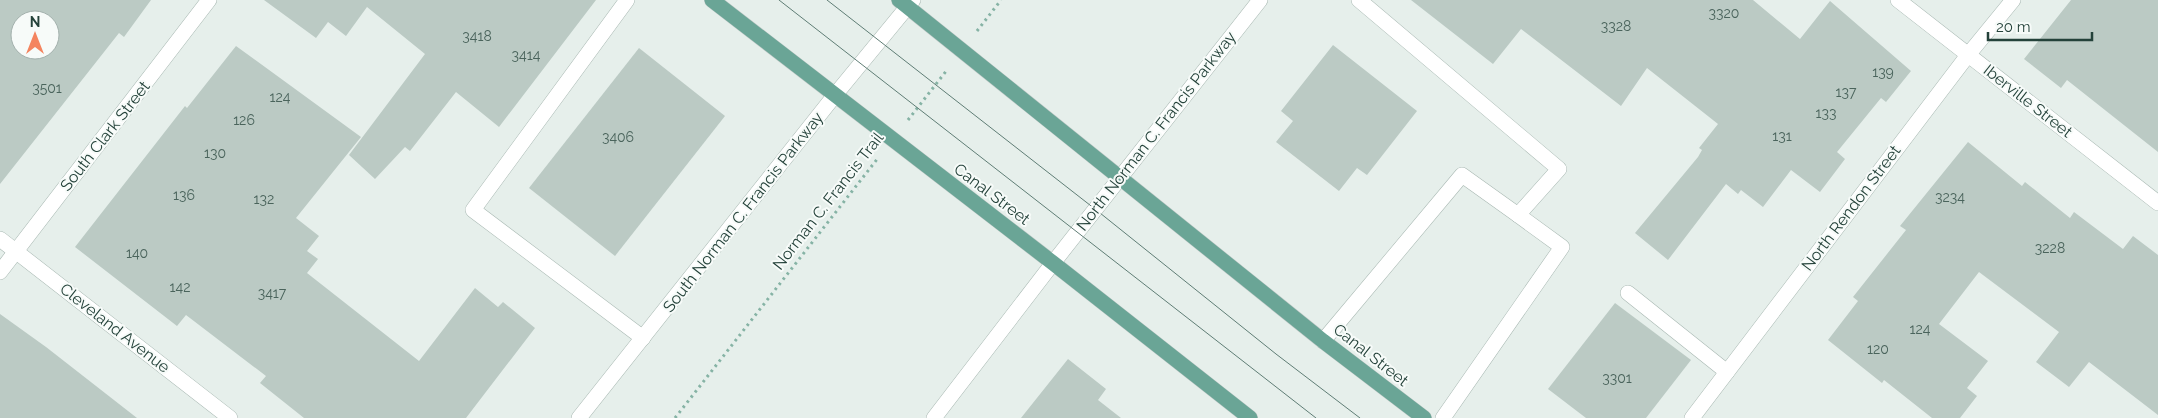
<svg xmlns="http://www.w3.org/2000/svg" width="2158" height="418" font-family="Raleway,sans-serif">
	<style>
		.building { fill: #bbcac4; fill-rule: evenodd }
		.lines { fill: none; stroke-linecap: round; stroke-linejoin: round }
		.service-casing { stroke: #a8b8b2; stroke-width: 16 }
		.minor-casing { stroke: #a8b8b2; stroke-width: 16 }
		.tertiary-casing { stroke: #a8b8b2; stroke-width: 16 }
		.primary-casing { stroke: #c2cac8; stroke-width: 16 }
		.path { stroke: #86b3a5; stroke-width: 3; stroke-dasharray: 2.5 4; stroke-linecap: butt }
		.service { stroke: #fff; stroke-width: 15 }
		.minor { stroke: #fff; stroke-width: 15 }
		.tertiary { stroke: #fff; stroke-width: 15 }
		.primary { stroke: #6aa596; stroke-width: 15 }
		.tram { stroke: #5f7d75; stroke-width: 1 }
		.labels { text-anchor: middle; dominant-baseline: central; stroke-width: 4; stroke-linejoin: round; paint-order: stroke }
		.number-label { font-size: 14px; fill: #4a645c }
		.street-label { font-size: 16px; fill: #24423a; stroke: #f7fbf9 }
	</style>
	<rect width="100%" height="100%" fill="#e6efeb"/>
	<g class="building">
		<path d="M0,0H151L124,37L119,33L0,184ZM20,20H50V50H20Z"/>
		<path d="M264,0H596L499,127L456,92L410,151L405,147L375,179L349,155L425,54L367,7L346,36L328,22L316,38Z"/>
		<path d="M1411,0H1753L1800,39L1830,1L1911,71L1886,102L1881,98L1837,152L1845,159L1820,192L1791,170L1763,207L1741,190L1738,194L1726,184L1668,260L1635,233L1698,157L1702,150L1699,148L1718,124L1647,68L1621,106L1521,29L1493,64Z"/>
		<path d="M2071,0H2158V152L2067,80L2061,88L2024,59Z"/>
		<path d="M1333,45L1417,111L1367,175L1357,168L1339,191L1276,142L1293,121L1281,111Z"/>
		<path d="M236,46L361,137L296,218L319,236L307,251L318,259L307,273L419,361L475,288L498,307L503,302L535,328L466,418H304L260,383L266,376L186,315L177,326L75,247L185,106L187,108Z"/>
		<path d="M639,48L725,116L615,256L529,188Z"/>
		<path d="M1968,142L2022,186L2025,182L2070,218L2074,212L2123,249L2133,236L2158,255V415L2089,362L2069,387L2036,362L2059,332L1979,272L1939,324L1988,361L1967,388L1977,396L1960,418H1932L1884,380L1882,383L1828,340L1858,301L1853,297L1906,230L1900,226Z"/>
		<path d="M1615,303L1691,360L1646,418H1586L1548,389Z"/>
		<path d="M0,314L46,347L137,418H0Z"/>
		<path d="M1068,359L1106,389L1098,400L1121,418H1021Z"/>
	</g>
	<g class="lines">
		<defs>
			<g id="service">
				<path d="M627,0L473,210L643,338"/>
				<path d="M1628,293L1727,372"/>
				<path d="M1323,341L1462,175L1518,215L1559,169L1359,0"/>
				<path d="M1443,418L1562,247L1518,215"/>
			</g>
			<g id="minor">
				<path d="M1898,0L2158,203"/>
				<path d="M835,95L913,0"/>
				<path d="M0,239L230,418"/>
				<path d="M1053,263L1260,0"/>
				<path d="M0,272L209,0"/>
				<path d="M1692,418L1968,55L2013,0"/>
			</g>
			<g id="tertiary">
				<path d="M579,418L835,95"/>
				<path d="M934,418L1053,263"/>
			</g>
			<g id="primary">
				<path d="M712,0L1053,263L1250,418"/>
				<path d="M899,0L1323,341L1424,418"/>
			</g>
		</defs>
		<use href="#service" class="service-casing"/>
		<use href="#minor" class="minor-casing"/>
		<use href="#tertiary" class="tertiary-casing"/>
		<use href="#primary" class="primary-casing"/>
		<g class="path">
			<path d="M977,31L1001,0"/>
			<path d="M908,120L947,70"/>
			<path d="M675,418L878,158"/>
		</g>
		<use href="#service" class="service"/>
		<use href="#minor" class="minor"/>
		<use href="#tertiary" class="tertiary"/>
		<use href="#primary" class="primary"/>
		<g class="tram">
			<path d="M779,0L1316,418"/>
			<path d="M827,0L1095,209L1276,354L1360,418"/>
		</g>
	</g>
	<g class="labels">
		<g class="number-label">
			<text x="1724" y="13">3320</text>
			<text x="1616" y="26">3328</text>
			<text x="477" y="36">3418</text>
			<text x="526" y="55">3414</text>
			<text x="1883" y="72">139</text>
			<text x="47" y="88">3501</text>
			<text x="1846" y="92">137</text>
			<text x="280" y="97">124</text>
			<text x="1826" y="113">133</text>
			<text x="244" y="120">126</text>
			<text x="1782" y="136">131</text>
			<text x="618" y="137">3406</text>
			<text x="215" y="153">130</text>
			<text x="184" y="195">136</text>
			<text x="1950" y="197">3234</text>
			<text x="264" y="199">132</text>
			<text x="2050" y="248">3228</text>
			<text x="137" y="253">140</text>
			<text x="180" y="287">142</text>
			<text x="272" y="293">3417</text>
			<text x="1920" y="329">124</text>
			<text x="1878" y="349">120</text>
			<text x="1617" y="378">3301</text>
		</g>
		<g class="street-label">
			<text transform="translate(2028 101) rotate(38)">Iberville Street</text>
			<text transform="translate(1156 131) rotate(-52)">North Norman C. Francis Parkway</text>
			<text transform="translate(105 136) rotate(-52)">South Clark Street</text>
			<text transform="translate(992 194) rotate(37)">Canal Street</text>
			<text transform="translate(828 201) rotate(-52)">Norman C. Francis Trail</text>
			<text transform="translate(1851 208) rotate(-53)">North Rendon Street</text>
			<text transform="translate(743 212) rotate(-52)">South Norman C. Francis Parkway</text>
			<text transform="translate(115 328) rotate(38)">Cleveland Avenue</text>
			<text transform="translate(1371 355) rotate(38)">Canal Street</text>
		</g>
	</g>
	<g transform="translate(35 35)"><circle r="24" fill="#f7fbf9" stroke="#a3b1ad"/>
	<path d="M0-4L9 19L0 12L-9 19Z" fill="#f4845f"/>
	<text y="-8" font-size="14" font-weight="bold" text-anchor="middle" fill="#24423a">N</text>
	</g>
	<path d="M1988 32v8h104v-8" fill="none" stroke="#24423a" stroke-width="2.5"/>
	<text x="1996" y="32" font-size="15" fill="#24423a" stroke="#f7fbf9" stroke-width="4" paint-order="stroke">20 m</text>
</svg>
